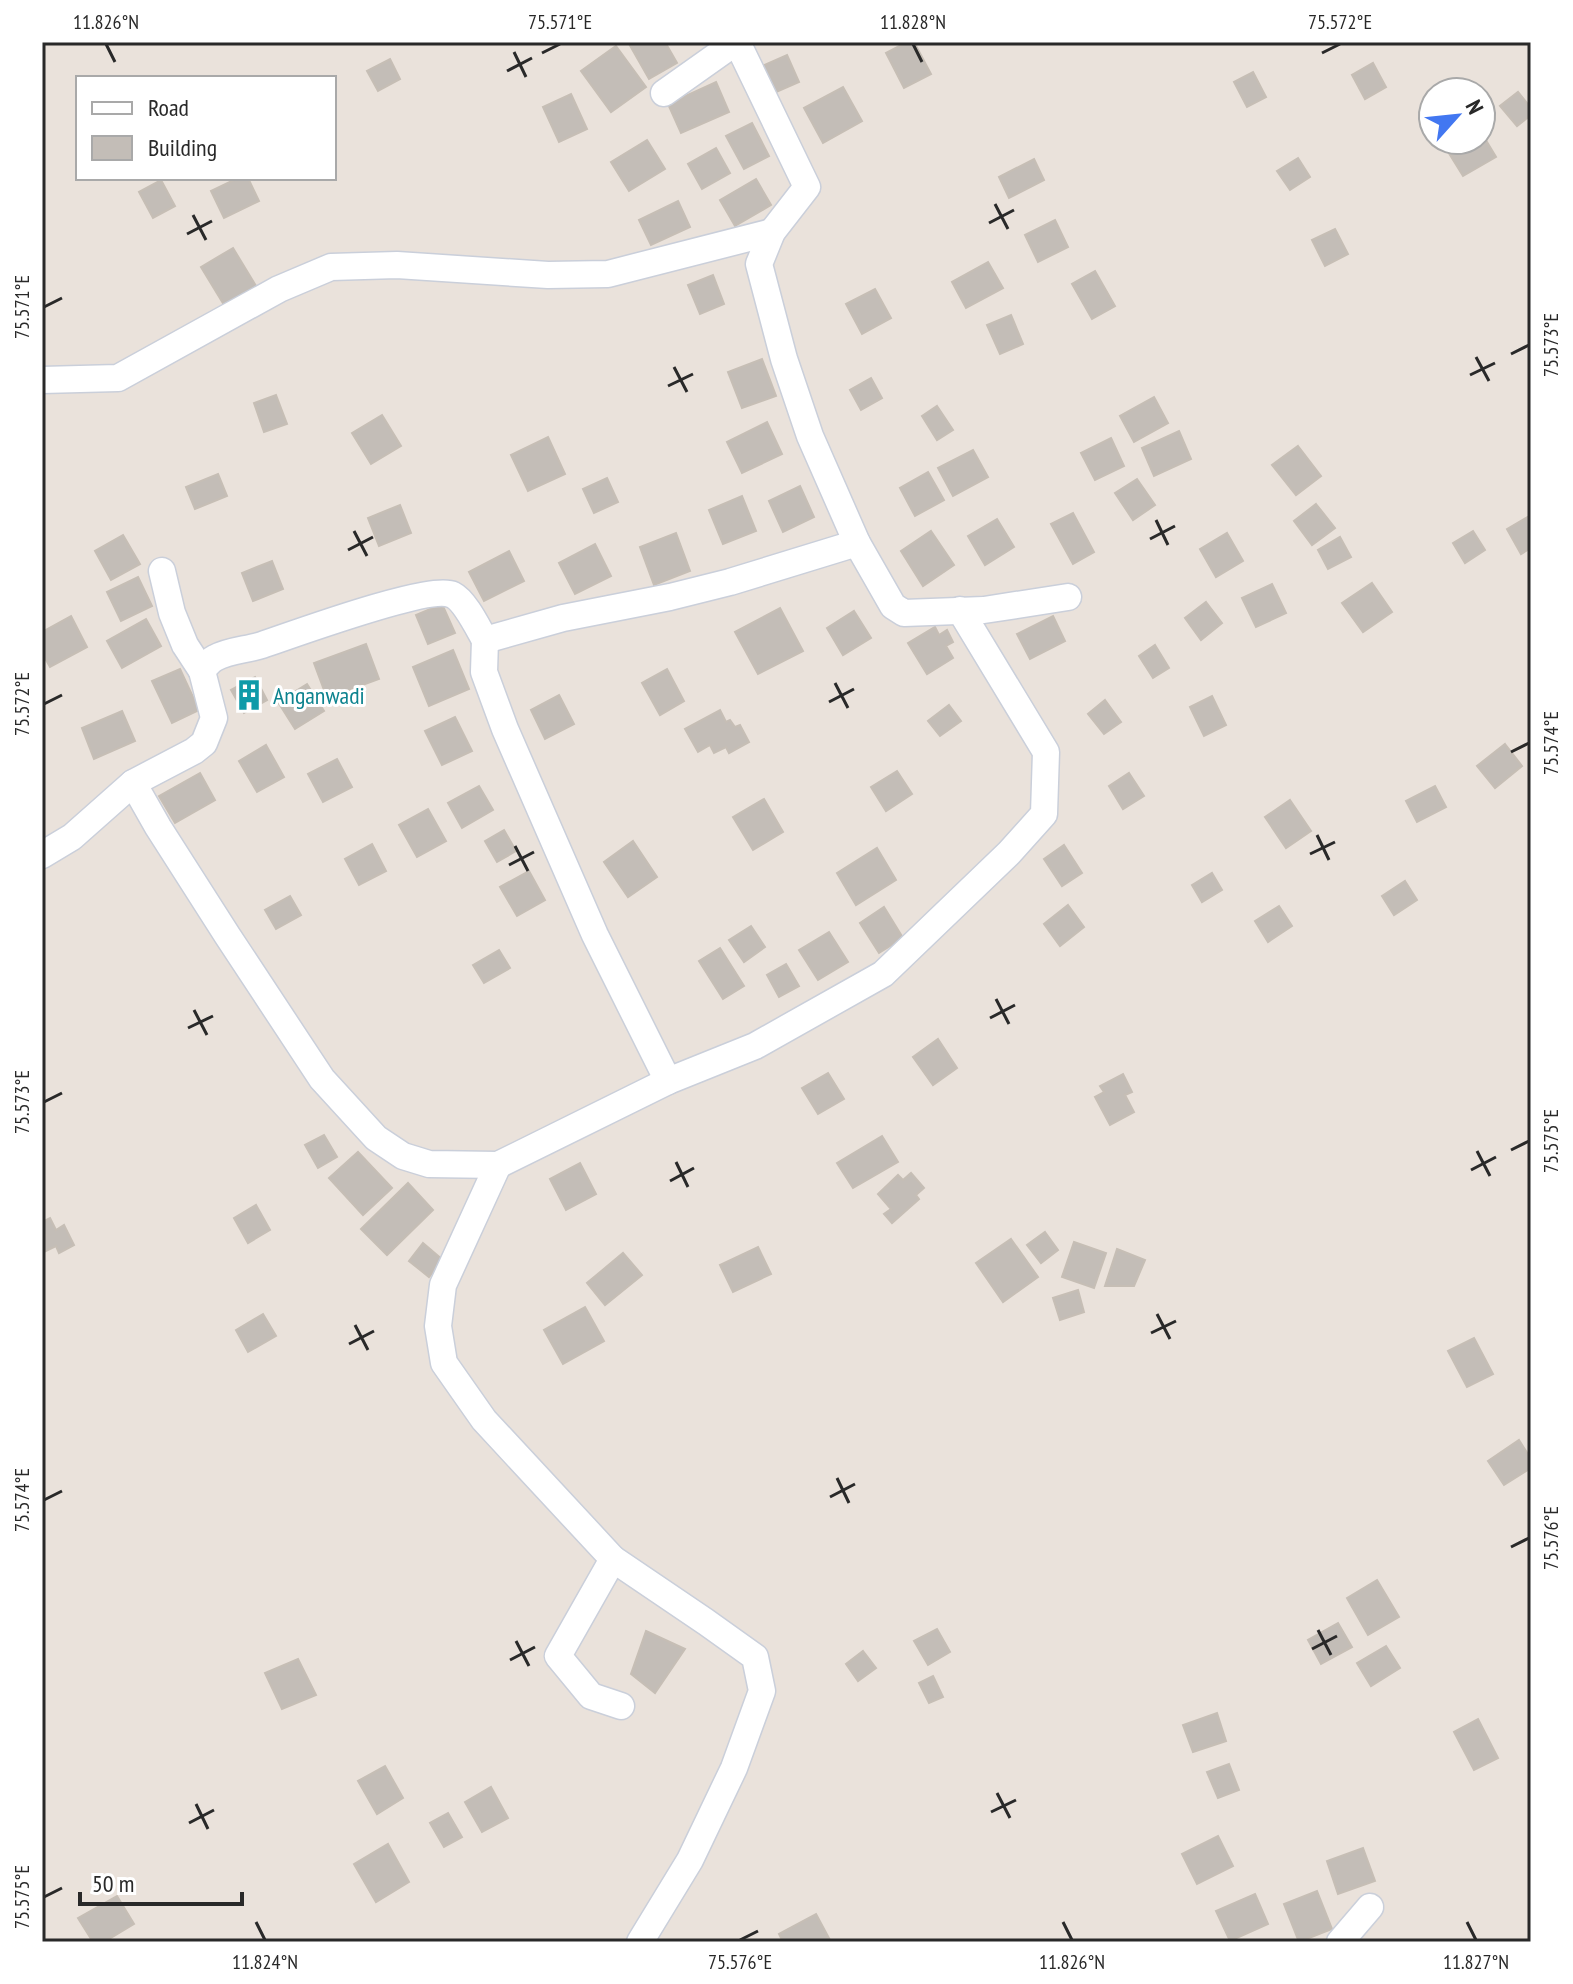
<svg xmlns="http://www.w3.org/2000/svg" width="1573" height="1984" font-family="'PT Sans Narrow',sans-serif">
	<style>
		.building { fill: #c3bdb7; stroke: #c6beb5; stroke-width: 2 }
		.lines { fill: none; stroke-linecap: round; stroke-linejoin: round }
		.minor-casing { stroke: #cacfda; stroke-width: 29 }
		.minor { stroke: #fff; stroke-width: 26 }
		.ticks { fill: none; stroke: #292929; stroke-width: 3 }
		.labels { text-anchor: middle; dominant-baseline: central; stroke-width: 6; stroke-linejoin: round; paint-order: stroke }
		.culture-label { font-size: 24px; fill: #0d838f; stroke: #fff; text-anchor: start }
		.neatline { fill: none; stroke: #292929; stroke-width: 3 }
		.ticks-label { font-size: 20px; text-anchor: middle; fill: #292929 }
	</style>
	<rect width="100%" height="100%" fill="#eae2db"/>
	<g class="building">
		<path d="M628,42H665L677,63L649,79Z"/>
		<path d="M907,42H914L931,74L904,88L886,53Z"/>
		<path d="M616,46L646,87L611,112L581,71Z"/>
		<path d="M787,55L799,82L774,93L762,66Z"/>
		<path d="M390,59L400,79L378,91L367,71Z"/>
		<path d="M1373,63L1386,87L1365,99L1352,75Z"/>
		<path d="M1253,72L1266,97L1247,107L1234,82Z"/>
		<path d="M716,82L729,112L681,133L668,104Z"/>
		<path d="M843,87L862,121L823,143L804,108Z"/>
		<path d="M1518,92L1531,108V115L1517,126L1500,106Z"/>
		<path d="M571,94L587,129L559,142L543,107Z"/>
		<path d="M752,123L769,156L744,169L726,136Z"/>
		<path d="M1481,132L1496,157L1463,176L1447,150L1463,140H1481Z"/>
		<path d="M647,140L665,169L629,191L611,162Z"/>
		<path d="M716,148L730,173L702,189L688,164Z"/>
		<path d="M1298,158L1310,177L1290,190L1277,171Z"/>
		<path d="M1034,159L1044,180L1009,198L999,177Z"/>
		<path d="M238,178H248L259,201L224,218L211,191Z"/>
		<path d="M756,179L771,205L735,226L720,200Z"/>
		<path d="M161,180L175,206L153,218L139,192Z"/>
		<path d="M678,201L690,227L651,245L639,220Z"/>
		<path d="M1055,220L1068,247L1038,262L1025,235Z"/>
		<path d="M1335,229L1348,254L1325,266L1312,240Z"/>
		<path d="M233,248L256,286L224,305L201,267Z"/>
		<path d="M988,262L1003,288L966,308L952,282Z"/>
		<path d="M1095,271L1115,306L1092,319L1072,284Z"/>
		<path d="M713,275L724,304L700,314L688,285Z"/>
		<path d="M875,289L891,318L862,334L846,304Z"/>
		<path d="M1011,315L1023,344L1000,354L987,325Z"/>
		<path d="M762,359L776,396L742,408L728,372Z"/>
		<path d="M871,378L882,398L861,410L850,390Z"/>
		<path d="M276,395L287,424L264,432L254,403Z"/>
		<path d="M1154,397L1168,423L1134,442L1120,416Z"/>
		<path d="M937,406L953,430L937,440L922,416Z"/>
		<path d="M382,415L401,446L371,464L352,433Z"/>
		<path d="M767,422L782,454L742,473L727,442Z"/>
		<path d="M1179,431L1191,459L1154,476L1142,448Z"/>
		<path d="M548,437L565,474L528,491L511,455Z"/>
		<path d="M1111,438L1124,466L1095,480L1081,453Z"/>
		<path d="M1298,446L1321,476L1296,495L1272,465Z"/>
		<path d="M973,450L988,477L953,496L938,468Z"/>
		<path d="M928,472L944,500L915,516L900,488Z"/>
		<path d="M218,474L227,496L195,509L186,487Z"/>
		<path d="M607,478L618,502L594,513L583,489Z"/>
		<path d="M1137,479L1155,505L1133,520L1115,493Z"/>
		<path d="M800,486L814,517L783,532L769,501Z"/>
		<path d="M742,496L756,531L723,544L709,510Z"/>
		<path d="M1316,504L1335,528L1312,545L1294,521Z"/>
		<path d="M400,505L411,533L379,546L368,518Z"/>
		<path d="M1073,513L1094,552L1073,564L1051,524Z"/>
		<path d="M1531,515V548L1521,554L1507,529Z"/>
		<path d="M997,519L1014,547L985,565L968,536Z"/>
		<path d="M931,531L954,565L923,586L901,551Z"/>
		<path d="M1473,531L1485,550L1465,563L1453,543Z"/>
		<path d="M676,533L690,571L654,585L640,547Z"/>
		<path d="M1227,533L1243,561L1216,577L1200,549Z"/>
		<path d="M123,535L140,564L111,580L95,551Z"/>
		<path d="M1340,537L1351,557L1328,569L1318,550Z"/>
		<path d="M595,544L611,576L575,594L559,563Z"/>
		<path d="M509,551L524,581L484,601L469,572Z"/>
		<path d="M272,561L283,589L253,601L242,573Z"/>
		<path d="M138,577L152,606L121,621L107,592Z"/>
		<path d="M1372,583L1392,612L1363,632L1342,603Z"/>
		<path d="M1272,584L1286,613L1256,627L1242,598Z"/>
		<path d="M1206,602L1222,623L1201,640L1185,618Z"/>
		<path d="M442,604L455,633L428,644L416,615Z"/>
		<path d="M780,608L803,651L758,674L735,632Z"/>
		<path d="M854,611L871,638L843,655L827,628Z"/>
		<path d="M71,616L87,647L50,667L42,653V632Z"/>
		<path d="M1053,616L1065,641L1030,659L1017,634Z"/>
		<path d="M146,619L161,646L122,668L107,641Z"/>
		<path d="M935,627L939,635L947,630L953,642L946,646L953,658L927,674L908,643Z"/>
		<path d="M366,644L379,679L327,698L314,663Z"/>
		<path d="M1155,645L1169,668L1153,678L1139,656Z"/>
		<path d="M453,650L469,689L429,706L413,667Z"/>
		<path d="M180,669L199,710L172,723L152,681Z"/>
		<path d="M667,669L684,701L660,715L642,683Z"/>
		<path d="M255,677L267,700L244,713L231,690Z"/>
		<path d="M307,684L324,711L295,729L278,702Z"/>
		<path d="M559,695L574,724L545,739L531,710Z"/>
		<path d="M1212,696L1226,725L1204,736L1190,707Z"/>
		<path d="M1105,700L1121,722L1104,734L1088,714Z"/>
		<path d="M949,705L961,721L940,736L928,721Z"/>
		<path d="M720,710L726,722L730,720L735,727L740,725L749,742L729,753L726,747L714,753L710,745L698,752L685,729Z"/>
		<path d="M122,711L135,741L94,759L82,728Z"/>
		<path d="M455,717L472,751L442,765L425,731Z"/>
		<path d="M1505,744L1522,766L1495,788L1477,766Z"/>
		<path d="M266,745L284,777L257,792L239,761Z"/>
		<path d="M337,759L352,787L323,802L308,774Z"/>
		<path d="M897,771L912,794L886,811L871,787Z"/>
		<path d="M200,773L215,800L175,823L159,796Z"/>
		<path d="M1129,773L1144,796L1123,809L1109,786Z"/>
		<path d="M479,786L493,810L462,828L448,803Z"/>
		<path d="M1435,786L1446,807L1417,822L1406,801Z"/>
		<path d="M764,799L783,832L753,850L733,817Z"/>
		<path d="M1290,800L1311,831L1286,848L1265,817Z"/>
		<path d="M428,809L446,841L417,857L399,825Z"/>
		<path d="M504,830L516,851L497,862L485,841Z"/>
		<path d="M633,841L657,877L628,897L604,862Z"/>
		<path d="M372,844L386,871L359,885L345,859Z"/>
		<path d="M1064,845L1082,873L1062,886L1044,859Z"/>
		<path d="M877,848L896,880L856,905L837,873Z"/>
		<path d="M529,871L545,900L517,916L500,887Z"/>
		<path d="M1212,873L1222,890L1202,902L1192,885Z"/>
		<path d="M1405,881L1417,900L1394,915L1382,896Z"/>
		<path d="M290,896L301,915L276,929L265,910Z"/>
		<path d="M1068,905L1084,927L1060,946L1044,924Z"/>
		<path d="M1279,906L1292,926L1268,942L1255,921Z"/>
		<path d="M884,907L903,938L879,953L860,923Z"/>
		<path d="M751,926L765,947L744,962L729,940Z"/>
		<path d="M829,932L848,962L818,980L799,950Z"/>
		<path d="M720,948L744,986L723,999L699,961Z"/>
		<path d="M499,950L510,968L484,983L473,965Z"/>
		<path d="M786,964L799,986L779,997L767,975Z"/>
		<path d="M938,1039L957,1068L933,1085L913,1057Z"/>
		<path d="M828,1073L844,1099L818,1114L802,1088Z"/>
		<path d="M1123,1074L1132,1092L1125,1095L1134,1112L1110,1125L1095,1097L1104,1092L1100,1086Z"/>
		<path d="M324,1135L337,1157L318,1168L305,1145Z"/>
		<path d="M882,1136L898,1162L853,1188L837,1163Z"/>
		<path d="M358,1152L392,1188L363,1215L329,1178Z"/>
		<path d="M580,1163L596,1194L566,1210L550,1179Z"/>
		<path d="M911,1173L924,1188L916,1195L919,1199L892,1223L884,1214L891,1209L878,1194L898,1175L903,1180Z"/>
		<path d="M408,1183L433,1210L387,1255L361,1229Z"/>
		<path d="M256,1205L270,1230L248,1243L234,1218Z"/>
		<path d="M50,1218L56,1230L64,1225L74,1245L59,1253L56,1246L42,1253V1238L46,1236L42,1227V1222Z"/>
		<path d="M1045,1232L1058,1250L1041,1263L1027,1245Z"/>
		<path d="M1011,1239L1038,1277L1003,1302L976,1263Z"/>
		<path d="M1074,1242L1106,1253L1094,1288L1062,1277Z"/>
		<path d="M423,1243L443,1260L429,1277L409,1261Z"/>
		<path d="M758,1247L771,1274L733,1292L720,1265Z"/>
		<path d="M1117,1249L1145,1260L1134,1286H1105Z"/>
		<path d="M623,1253L642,1275L605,1305L587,1283Z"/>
		<path d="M1078,1290L1084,1312L1060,1320L1053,1298Z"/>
		<path d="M585,1307L604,1341L563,1364L544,1330Z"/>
		<path d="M263,1314L276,1336L248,1352L236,1330Z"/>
		<path d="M1474,1338L1493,1374L1467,1387L1448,1351Z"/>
		<path d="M1519,1440L1531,1459V1468L1504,1485L1488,1461Z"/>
		<path d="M1377,1580L1399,1617L1368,1635L1347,1598Z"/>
		<path d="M1338,1623L1352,1647L1321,1664L1308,1640Z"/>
		<path d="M937,1629L950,1652L928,1665L914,1641Z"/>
		<path d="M646,1631L685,1649L655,1693L631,1674Z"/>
		<path d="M1386,1646L1400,1668L1371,1686L1357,1663Z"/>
		<path d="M863,1651L876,1668L858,1681L846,1664Z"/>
		<path d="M298,1659L316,1695L282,1709L265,1673Z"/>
		<path d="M933,1676L943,1697L929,1703L919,1683Z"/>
		<path d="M1217,1713L1226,1741L1193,1752L1183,1725Z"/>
		<path d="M1478,1719L1498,1758L1474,1770L1454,1732Z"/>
		<path d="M1229,1764L1239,1790L1218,1798L1207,1772Z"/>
		<path d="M385,1766L403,1798L377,1814L358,1781Z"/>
		<path d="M491,1787L508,1818L482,1832L465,1802Z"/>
		<path d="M448,1813L462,1837L444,1847L430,1823Z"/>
		<path d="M1218,1836L1233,1866L1197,1884L1182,1854Z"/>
		<path d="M388,1844L409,1882L376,1902L354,1864Z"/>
		<path d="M1363,1848L1375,1881L1338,1894L1327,1861Z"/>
		<path d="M1317,1891L1332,1929L1299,1942L1284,1904Z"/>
		<path d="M1255,1894L1268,1924L1230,1941L1216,1911Z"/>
		<path d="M117,1896L134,1924L104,1942H93L78,1918Z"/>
		<path d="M816,1914L830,1940L826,1942H783L779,1934Z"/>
	</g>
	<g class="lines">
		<defs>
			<g id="minor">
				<path d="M737,42L807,187L772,232L759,264L784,359L810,436L857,543L893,606L904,613L984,610L1068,597"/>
				<path d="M664,93L736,42"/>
				<path d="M42,380L118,378L279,289L331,267L397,265L548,275L608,274L772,232"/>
				<path d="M162,571L172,613L185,645L202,671"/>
				<path d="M485,640L484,672L505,729L595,935L668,1081"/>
				<path d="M133,783L158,827L227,935L322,1079L376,1138L403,1156L429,1164L498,1165L668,1081L755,1046L883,974L1009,853L1044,814L1046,752L960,610"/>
				<path d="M42,855L72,837L133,783L194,751L204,743L214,718L202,671C206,666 209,661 215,658C230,650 247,650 262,645C292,635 430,584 453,595C465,601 478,628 485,640L563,618L670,597L730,582L857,543"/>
				<path d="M498,1165L443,1285L438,1326L444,1363L484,1420L613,1559"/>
				<path d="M621,1706L591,1696L558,1656L613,1559L706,1622L755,1657L762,1691L734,1768L690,1860L640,1942"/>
				<path d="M1340,1942L1370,1907"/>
			</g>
		</defs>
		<use href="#minor" class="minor-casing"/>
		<use href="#minor" class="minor"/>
	</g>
	<path class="ticks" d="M106,44L115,62M913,44L922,62M514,52L526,77M542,53L560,44M1322,53L1340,44M507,71L532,58M995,204L1008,229M193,215L206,240M989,223L1014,210M187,234L212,221M44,307L62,298M1511,354L1529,345M1476,357L1489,381M674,367L687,392M1470,375L1495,363M668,386L693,374M1156,520L1168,545M354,531L367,556M1150,539L1175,526M348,550L373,537M835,683L848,708M829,702L854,689M44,704L62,695M1511,752L1529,743M1317,835L1329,860M515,846L528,871M1310,854L1335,842M509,865L534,852M996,999L1009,1024M194,1010L207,1035M990,1018L1015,1005M188,1028L213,1016M44,1102L62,1093M1511,1150L1529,1141M1477,1151L1490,1176M676,1162L688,1187M1471,1170L1496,1157M670,1181L694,1168M1157,1314L1170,1339M355,1325L368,1350M1151,1333L1176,1321M349,1344L374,1331M837,1478L849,1503M830,1497L855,1484M44,1500L62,1491M1511,1547L1529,1538M1318,1630L1331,1655M516,1641L529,1666M1312,1649L1337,1636M510,1660L535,1647M997,1793L1010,1818M196,1804L208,1829M991,1812L1016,1800M189,1823L214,1810M44,1897L62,1888M256,1922L265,1940M1063,1922L1072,1940M1467,1922L1476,1940M740,1940L758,1931"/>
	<defs>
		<symbol id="building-bare" viewBox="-9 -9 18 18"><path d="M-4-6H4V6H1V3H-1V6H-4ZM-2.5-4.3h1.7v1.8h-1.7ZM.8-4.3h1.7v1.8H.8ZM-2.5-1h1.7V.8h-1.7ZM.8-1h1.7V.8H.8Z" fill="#0f9aa8" stroke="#fff" stroke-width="2.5" paint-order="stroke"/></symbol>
	</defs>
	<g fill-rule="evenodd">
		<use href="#building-bare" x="227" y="673" width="44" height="44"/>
	</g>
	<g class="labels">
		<g class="culture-label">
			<text x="273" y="695">Anganwadi</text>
		</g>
	</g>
	<rect width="1573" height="1984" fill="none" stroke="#ffffff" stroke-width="88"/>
	<rect x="76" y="76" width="260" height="104" fill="#ffffff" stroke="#a9a9a9" stroke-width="2"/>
	<rect x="92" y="102" width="40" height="12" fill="#ffffff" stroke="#a9a9a9" stroke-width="2"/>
	<text x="148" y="116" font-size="24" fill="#292929">Road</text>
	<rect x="92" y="136" width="40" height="24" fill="#c3bdb7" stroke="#a9a9a9" stroke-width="2"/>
	<text x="148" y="156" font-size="24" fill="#292929">Building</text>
	<g transform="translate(1457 116) rotate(63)"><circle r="38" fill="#ffffff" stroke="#a9a9a9" stroke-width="2"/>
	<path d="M0-6L14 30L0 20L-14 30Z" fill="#4277f1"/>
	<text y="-12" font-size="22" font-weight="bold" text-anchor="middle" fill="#292929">N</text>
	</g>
	<path d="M80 1892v12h162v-12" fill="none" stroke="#292929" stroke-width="4"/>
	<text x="92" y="1892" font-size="24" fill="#292929" stroke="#ffffff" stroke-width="6" paint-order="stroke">50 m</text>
	<rect x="44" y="44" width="1485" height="1896" class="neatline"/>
	<g class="ticks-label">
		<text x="106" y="29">11.826°N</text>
		<text x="560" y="29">75.571°E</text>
		<text x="913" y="29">11.828°N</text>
		<text x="1340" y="29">75.572°E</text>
		<text transform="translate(22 307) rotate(-90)" y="7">75.571°E</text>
		<text transform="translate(1551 345) rotate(-90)" y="7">75.573°E</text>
		<text transform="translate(22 704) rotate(-90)" y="7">75.572°E</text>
		<text transform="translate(1551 743) rotate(-90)" y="7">75.574°E</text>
		<text transform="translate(22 1102) rotate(-90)" y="7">75.573°E</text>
		<text transform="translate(1551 1141) rotate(-90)" y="7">75.575°E</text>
		<text transform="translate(22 1500) rotate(-90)" y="7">75.574°E</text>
		<text transform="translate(1551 1538) rotate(-90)" y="7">75.576°E</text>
		<text transform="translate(22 1897) rotate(-90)" y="7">75.575°E</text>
		<text x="265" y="1969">11.824°N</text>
		<text x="740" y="1969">75.576°E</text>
		<text x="1072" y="1969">11.826°N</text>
		<text x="1476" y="1969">11.827°N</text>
	</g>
</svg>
